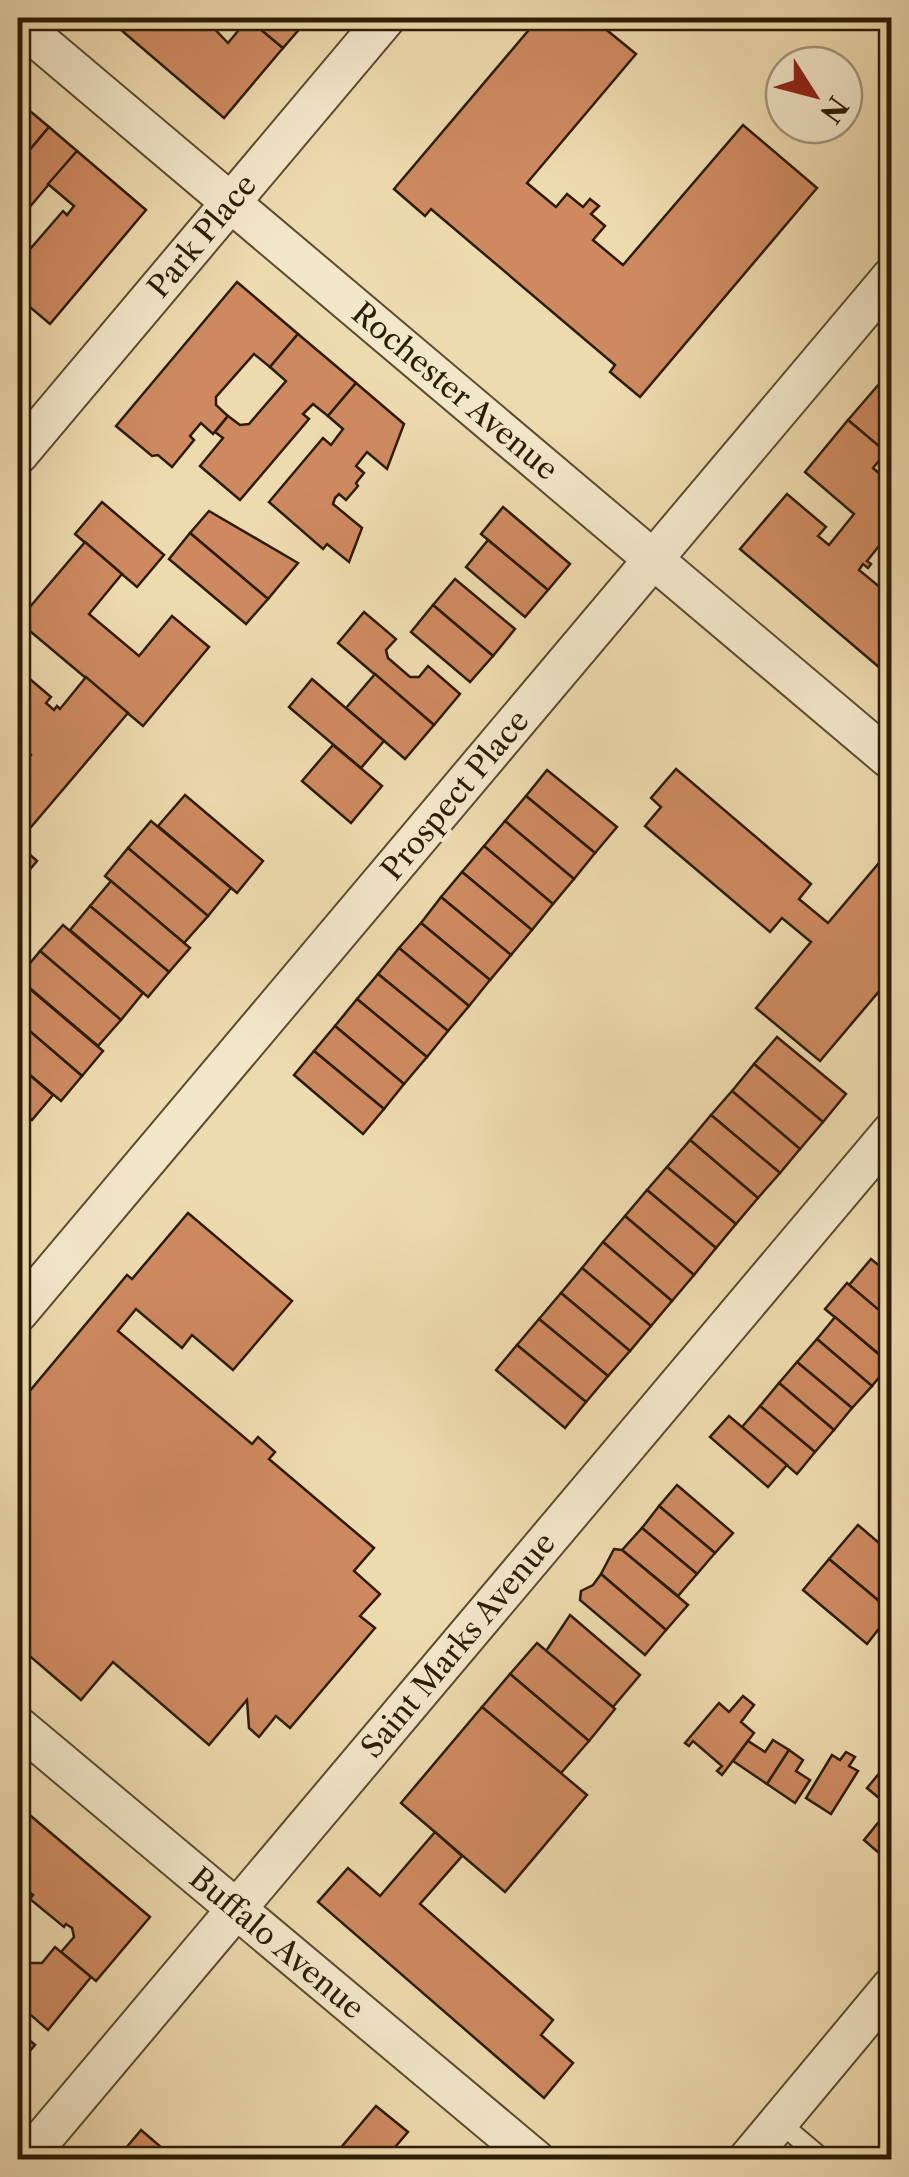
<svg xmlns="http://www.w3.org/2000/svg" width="909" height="2177" font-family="'Libre Caslon Text',serif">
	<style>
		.building { fill: #ce8960; stroke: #2c1c05; stroke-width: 2.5 }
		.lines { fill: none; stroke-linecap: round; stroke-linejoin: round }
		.lane-casing { stroke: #5c4c2f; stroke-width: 22 }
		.street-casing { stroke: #5c4c2f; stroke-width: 42 }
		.lane { stroke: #f3e7ca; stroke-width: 18 }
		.street { stroke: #f3e7ca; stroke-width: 38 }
		.labels { text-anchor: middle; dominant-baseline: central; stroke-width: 8; stroke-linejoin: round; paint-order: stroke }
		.street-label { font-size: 30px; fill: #2c1c05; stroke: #f3e7ca }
	</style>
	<rect width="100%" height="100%" fill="#eddaae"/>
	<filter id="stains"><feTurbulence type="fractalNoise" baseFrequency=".002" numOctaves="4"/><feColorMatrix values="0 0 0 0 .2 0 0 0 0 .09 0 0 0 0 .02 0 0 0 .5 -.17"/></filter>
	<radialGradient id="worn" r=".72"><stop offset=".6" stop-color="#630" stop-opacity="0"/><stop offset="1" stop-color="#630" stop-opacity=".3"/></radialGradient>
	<g class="building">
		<path d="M107,18H204L228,43L248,19L283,48L224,118Z"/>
		<path d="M259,18H309L283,48L254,24Z"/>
		<path d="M539,18H592L636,54L527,183L556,207L567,194L583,207L590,199L599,206L591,214L605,226L593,240L623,265L743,125L817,188L640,397L610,372L615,365L431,209L425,216L394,189Z"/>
		<path d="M24,106L49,127L18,164V115Z"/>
		<path d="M49,127L77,151L23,215L18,210V164Z"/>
		<path d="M77,151L146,210L50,324L18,297V236L31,248L63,211L67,215L74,206L48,184Z"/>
		<path d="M237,282L298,334L270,367L254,354L216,397V405L228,416L213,434L201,423L190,436L194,440L172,467L158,455L152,456L116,426Z"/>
		<path d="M298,334L356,383L328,416L313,404L303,414L309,419L240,500L200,466L223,438L215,432L228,416L240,425L249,424L286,381L270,367Z"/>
		<path d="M892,369V456L891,457L848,420Z"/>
		<path d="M356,383L404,424L387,469L367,452L356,466L364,473L356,483L358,486L346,500L339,494L335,498L333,504L362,528L349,562L327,544L323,549L269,502L323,438L331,445L343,429L328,416Z"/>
		<path d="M848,420L886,452L873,468L892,484V569L882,561L888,553L879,546L867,561L871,564L868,568L863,564L859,570L892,597V669L887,674L740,549L787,494L826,527L818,536L829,545L854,514L805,472Z"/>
		<path d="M102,502L164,555L137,587L75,534Z"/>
		<path d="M503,507L570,564L548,590L481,534Z"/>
		<path d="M209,511L298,563L268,599L190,533Z"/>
		<path d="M190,533L268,599L246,624L169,559Z"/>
		<path d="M488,540L548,590L525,617L466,567Z"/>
		<path d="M85,542L122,574L89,614L139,656L172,616L209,647L143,726L18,621Z"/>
		<path d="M455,579L515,629L493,656L433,605Z"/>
		<path d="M433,605L493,656L470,682L411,632Z"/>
		<path d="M364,612L396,639L386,650L388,658L410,677H419L428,666L460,694L434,725L338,643Z"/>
		<path d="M18,669L51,697L46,703L54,710L57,706L60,709L86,677L128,713L20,840L18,765L21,768L31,755L18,744Z"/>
		<path d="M375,674L434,725L405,759L346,708Z"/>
		<path d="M312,679L384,741L361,768L289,707Z"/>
		<path d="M333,745L382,786L351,823L302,781Z"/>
		<path d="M676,769L811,884L799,899L828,923L884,857L892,864V976L820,1061L756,1008L811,942L782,918L770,932L645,826L661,807L651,798Z"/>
		<path d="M547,770L617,827L595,853L526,796Z"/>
		<path d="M185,795L263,861L237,893L158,826Z"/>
		<path d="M526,796L595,853L574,879L505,821Z"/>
		<path d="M151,821L231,888L208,916L128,848Z"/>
		<path d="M505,821L574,879L553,904L484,846Z"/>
		<path d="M18,844L37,861L18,884Z"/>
		<path d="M484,846L553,904L532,930L462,872Z"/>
		<path d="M128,848L208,916L184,943L105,876Z"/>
		<path d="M462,872L532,930L511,955L441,897Z"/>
		<path d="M111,881L190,948L169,972L90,906Z"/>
		<path d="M441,897L511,955L490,980L421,923Z"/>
		<path d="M90,906L169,972L148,997L70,930Z"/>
		<path d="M421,923L490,980L469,1006L399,948Z"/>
		<path d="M63,925L143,993L121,1020L40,951Z"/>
		<path d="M399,948L469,1006L448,1031L378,974Z"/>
		<path d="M40,951L121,1020L98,1046L18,978Z"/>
		<path d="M378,974L448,1031L427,1057L357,999Z"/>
		<path d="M24,984L103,1051L82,1076L18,1021V991Z"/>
		<path d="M357,999L427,1057L404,1084L335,1026Z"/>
		<path d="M18,1021L82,1076L61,1101L18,1065Z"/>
		<path d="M335,1026L404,1084L384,1109L314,1051Z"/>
		<path d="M777,1037L846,1094L823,1122L754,1064Z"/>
		<path d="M314,1051L384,1109L363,1134L294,1075Z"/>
		<path d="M754,1064L823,1122L800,1149L732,1091Z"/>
		<path d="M18,1065L53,1095L32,1120L18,1108Z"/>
		<path d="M732,1091L800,1149L780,1173L711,1115Z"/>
		<path d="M711,1115L780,1173L758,1198L690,1140Z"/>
		<path d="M690,1140L758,1198L736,1224L667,1167Z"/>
		<path d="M667,1167L736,1224L716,1248L647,1190Z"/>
		<path d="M647,1190L716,1248L694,1275L625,1216Z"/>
		<path d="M188,1213L292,1301L233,1370L192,1335L182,1348L136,1309L118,1331L252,1444L258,1437L275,1452L269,1459L374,1548L354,1571L380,1594L360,1616L375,1628L290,1728L276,1716L259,1737L249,1728L247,1700L209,1745L113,1662L81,1700L18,1646V1405L127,1275L132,1279Z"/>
		<path d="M625,1216L694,1275L672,1301L603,1242Z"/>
		<path d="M603,1242L672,1301L651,1326L582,1268Z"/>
		<path d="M871,1259L892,1276V1311L889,1309L884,1315L849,1285Z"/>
		<path d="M582,1268L651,1326L630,1351L561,1293Z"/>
		<path d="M847,1283L892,1321V1365L825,1309Z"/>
		<path d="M561,1293L630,1351L608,1376L539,1319Z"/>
		<path d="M835,1317L890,1364L872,1386L817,1339Z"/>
		<path d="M539,1319L608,1376L586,1402L517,1345Z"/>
		<path d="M817,1339L872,1386L852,1408L797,1362Z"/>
		<path d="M517,1345L586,1402L565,1428L496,1370Z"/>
		<path d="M797,1362L852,1408L834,1430L779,1383Z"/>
		<path d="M779,1383L834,1430L815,1452L760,1406Z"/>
		<path d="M760,1406L815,1452L797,1474L742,1427Z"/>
		<path d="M729,1416L787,1465L768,1487L710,1437Z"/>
		<path d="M677,1485L733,1533L715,1553L659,1506Z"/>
		<path d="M659,1506L715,1553L697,1574L642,1528Z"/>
		<path d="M858,1525L892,1554V1612L829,1559Z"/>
		<path d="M642,1528L697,1574L678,1596L622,1550Z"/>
		<path d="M614,1549L622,1550L688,1605L666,1630L601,1574Z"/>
		<path d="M829,1559L892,1612L867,1644L803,1590Z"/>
		<path d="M601,1574L666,1630L645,1655L580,1600L581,1591L593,1585Z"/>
		<path d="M570,1615L640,1675L613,1707L546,1651Z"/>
		<path d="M537,1643L615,1709L589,1741L510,1674Z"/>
		<path d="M510,1674L589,1741L561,1773L482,1707Z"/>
		<path d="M743,1696L754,1705L741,1722L754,1733L722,1775L717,1771L722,1766L693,1741L689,1746L685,1743L719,1703L729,1712Z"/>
		<path d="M482,1707L587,1795L505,1892L401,1803Z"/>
		<path d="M773,1740L789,1750L767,1784L733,1761L748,1741L765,1752Z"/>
		<path d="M789,1750L803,1760L796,1771L810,1780L795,1803L767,1784Z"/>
		<path d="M846,1752L855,1757L849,1766L858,1771L831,1814L806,1798L832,1755L840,1760Z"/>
		<path d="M882,1770L892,1777V1818L886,1813L891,1808L867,1788Z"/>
		<path d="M25,1811L150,1917L96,1981L61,1952L74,1937L72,1928L66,1924L64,1927L30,1899L33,1895L28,1891L18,1892V1820Z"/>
		<path d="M886,1813L892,1818V1838L879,1853L864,1840Z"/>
		<path d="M435,1832L462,1856L420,1904L553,2020L541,2035L573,2063L544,2098L318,1902L348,1868L380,1896Z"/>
		<path d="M18,1944L25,1951L21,1956L30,1963H42L55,1947L91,1977L48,2030L18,2004Z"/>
		<path d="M18,2030L35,2045L18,2065Z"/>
		<path d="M376,2106L408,2132L384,2160H336L333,2157Z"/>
		<path d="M141,2130L176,2160H116Z"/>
	</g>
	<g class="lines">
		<defs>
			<path id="lane" d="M779,2122L824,2160"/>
			<g id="street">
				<path d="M18,23L892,761"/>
				<path d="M18,455L386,18"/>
				<path d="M18,1313L892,276"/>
				<path d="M18,1726L536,2160"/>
				<path d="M25,2160L892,1131"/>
				<path d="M747,2160L892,1986"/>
			</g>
		</defs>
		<use href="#lane" class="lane-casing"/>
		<use href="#street" class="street-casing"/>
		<use href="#lane" class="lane"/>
		<use href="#street" class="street"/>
	</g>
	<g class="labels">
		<g class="street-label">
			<text transform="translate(202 236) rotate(-50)">Park Place</text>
			<text transform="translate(455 391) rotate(40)">Rochester Avenue</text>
			<text transform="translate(455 795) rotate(-50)">Prospect Place</text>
			<text transform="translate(458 1645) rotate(-50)">Saint Marks Avenue</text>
			<text transform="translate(277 1943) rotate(40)">Buffalo Avenue</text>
		</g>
	</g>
	<rect width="909" height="2177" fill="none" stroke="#eddaae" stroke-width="60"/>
	<rect x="20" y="20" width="869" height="2137" fill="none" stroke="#2c1c05" stroke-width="5"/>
	<rect x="30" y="30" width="849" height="2117" fill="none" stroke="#2c1c05" stroke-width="2.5"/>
	<g transform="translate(814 95) rotate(126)"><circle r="48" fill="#f3e7ca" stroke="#a3967b" stroke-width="2.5"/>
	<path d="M0-8L18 38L0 25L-18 38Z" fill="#8f2418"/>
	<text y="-15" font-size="28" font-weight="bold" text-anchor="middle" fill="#2c1c05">N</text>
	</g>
	<rect width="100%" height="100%" filter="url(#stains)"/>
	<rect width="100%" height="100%" fill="url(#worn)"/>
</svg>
